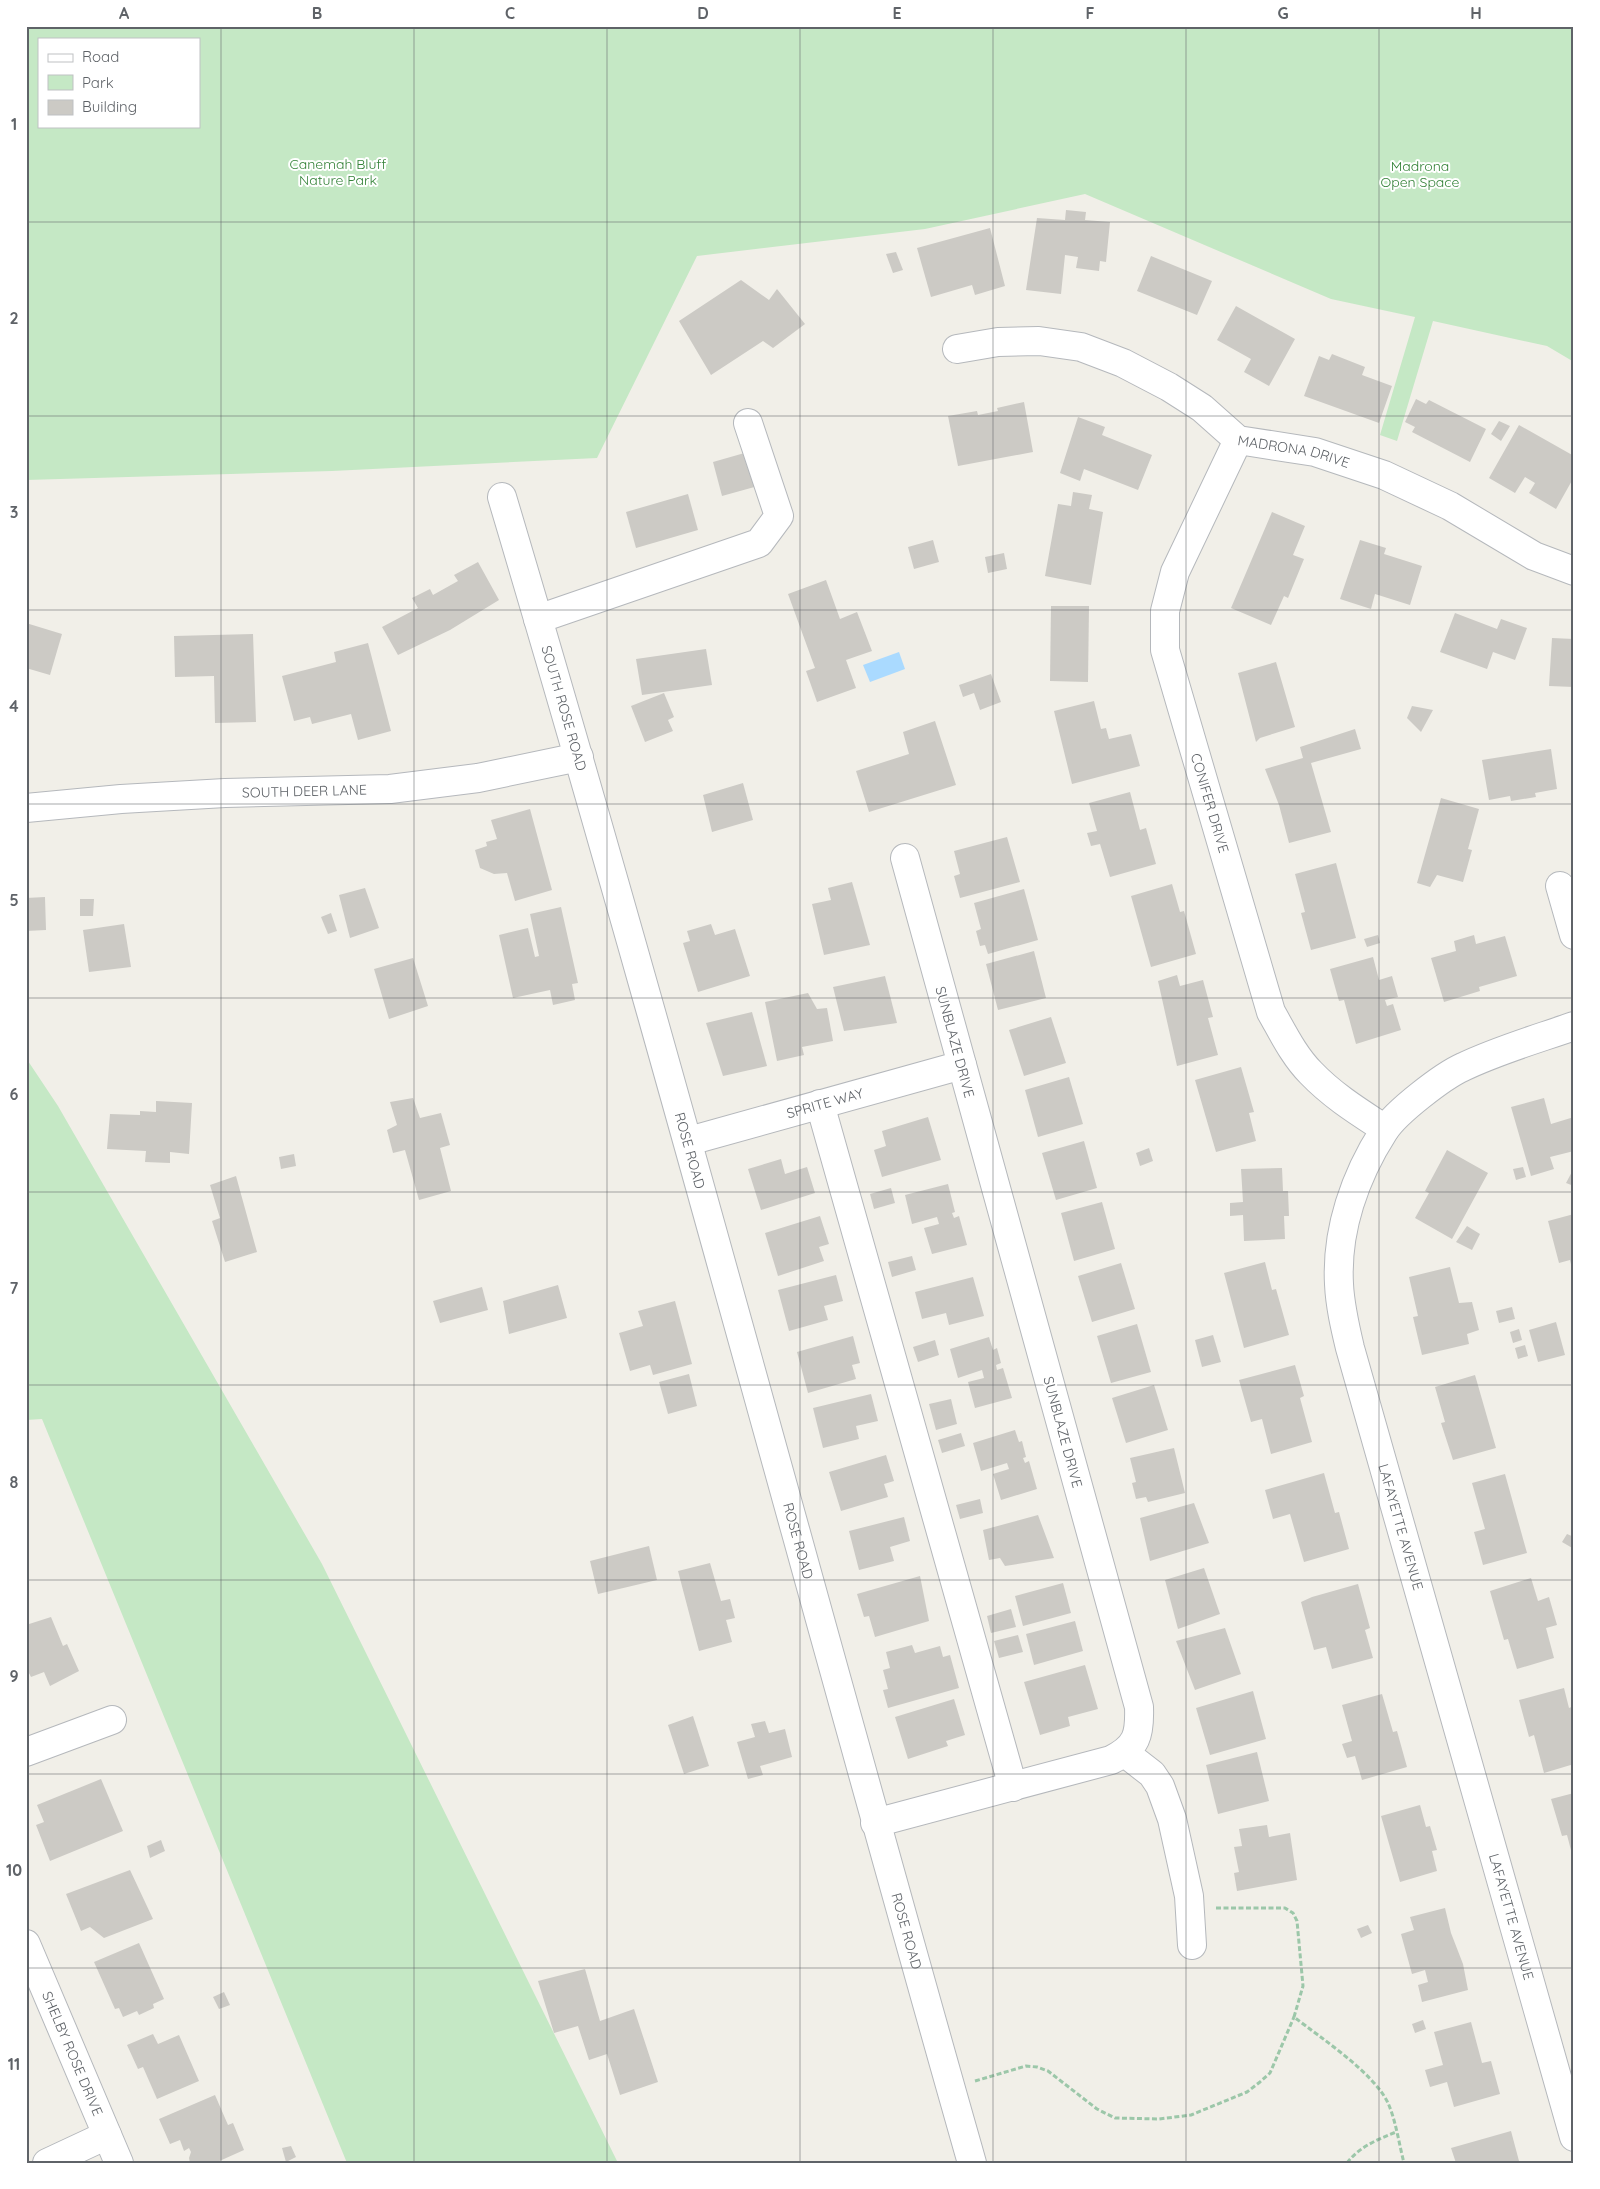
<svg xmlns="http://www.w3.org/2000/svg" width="1600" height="2189" font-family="Quicksand,sans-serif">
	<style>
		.green { fill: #c5e8c5; fill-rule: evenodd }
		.water { fill: #aadaff }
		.building { fill: #cccac5 }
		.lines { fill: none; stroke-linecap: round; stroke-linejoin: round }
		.minor-casing { stroke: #b5b8bc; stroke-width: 30 }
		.path { stroke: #9cc7a9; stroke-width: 3; stroke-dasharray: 5 2.5; stroke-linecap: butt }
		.minor { stroke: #fff; stroke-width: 28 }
		.grid { fill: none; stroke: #5f6368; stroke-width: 1; stroke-opacity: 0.55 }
		.labels { text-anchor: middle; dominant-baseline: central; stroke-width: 4; stroke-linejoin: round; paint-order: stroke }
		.park-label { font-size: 14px; fill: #348238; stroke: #fff }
		.street-label { font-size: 14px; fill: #5f6368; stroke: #fff }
		.neatline { fill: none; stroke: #5f6368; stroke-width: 2 }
		.grid-label { font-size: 16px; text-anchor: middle; font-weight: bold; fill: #5f6368 }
	</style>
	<rect width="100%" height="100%" fill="#f1efe8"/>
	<g class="green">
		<path d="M26,26H1574V362L1547,346L1433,321L1397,441L1380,435L1415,317L1331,299L1085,194L925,229L697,256L597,458L332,471L26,480ZM39,39H199V126H39Z"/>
		<path d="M26,1058L58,1106L322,1564L618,2163H347L42,1419L26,1420Z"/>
	</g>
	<path class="water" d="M899,652L905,669L870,682L863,665Z"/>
	<g class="building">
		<path d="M1066,210L1086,212L1085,220L1110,222L1106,262L1100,261L1099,271L1076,268L1078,257L1065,255L1061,294L1026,290L1037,218L1065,220Z"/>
		<path d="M990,228L1005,286L975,295L972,285L931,297L917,248Z"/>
		<path d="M896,252L903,270L893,273L886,254Z"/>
		<path d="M1151,256L1212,281L1197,315L1137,291Z"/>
		<path d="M741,280L769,300L777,289L805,324L773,348L763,341L711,375L679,321Z"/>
		<path d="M1236,306L1295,339L1269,386L1244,372L1251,359L1217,340Z"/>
		<path d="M1332,354L1365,367L1362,375L1392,386L1379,423L1304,396L1319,356L1329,360Z"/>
		<path d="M1416,399L1426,404L1429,400L1486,429L1470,462L1412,432L1415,427L1405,422Z"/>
		<path d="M1024,402L1033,452L958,466L948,416L977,411L978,415L998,411L997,408Z"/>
		<path d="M1078,417L1105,427L1102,435L1152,455L1138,490L1084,469L1080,481L1060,473Z"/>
		<path d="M1499,421L1510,426L1501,441L1491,434Z"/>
		<path d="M1519,425L1574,456V477L1556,509L1529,493L1535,483L1525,477L1515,493L1489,478Z"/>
		<path d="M748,452L758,486L722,496L713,462Z"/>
		<path d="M1073,492L1092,495L1089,509L1103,512L1091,585L1045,576L1058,504L1071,506Z"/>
		<path d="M688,494L698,530L636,548L626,512Z"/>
		<path d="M1272,512L1305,526L1293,555L1304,559L1288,598L1284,596L1271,625L1231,608Z"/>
		<path d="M933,540L939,562L914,569L908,547Z"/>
		<path d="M1360,540L1386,548L1384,554L1422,566L1410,605L1375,594L1371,609L1340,599Z"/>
		<path d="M1004,553L1007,569L988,573L985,557Z"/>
		<path d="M478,562L499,600L450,630L398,655L382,627L418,608L412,598L430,589L433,595L458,581L454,575Z"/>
		<path d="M826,580L840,619L857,612L872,651L846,660L856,688L817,702L806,671L815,668L788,594Z"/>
		<path d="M1051,606H1089L1088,682L1050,681Z"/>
		<path d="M1455,613L1497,629L1501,619L1527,628L1515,660L1493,652L1487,669L1440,652Z"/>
		<path d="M26,623L62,634L50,675L26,668Z"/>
		<path d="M253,634L256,722L215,723L214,676L175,677L174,636Z"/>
		<path d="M1552,638L1574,639V687L1549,686Z"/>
		<path d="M368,643L391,731L358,740L351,714L312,724L310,717L294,721L282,676L336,662L334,652Z"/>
		<path d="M706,649L712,685L642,695L636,659Z"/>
		<path d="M1276,662L1295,727L1260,738L1256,742L1238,673Z"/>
		<path d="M991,674L1001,702L980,710L974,693L963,697L959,685Z"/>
		<path d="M664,693L674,717L668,720L673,731L645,742L631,706Z"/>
		<path d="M1094,701L1101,729L1106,728L1109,739L1131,734L1140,766L1072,784L1054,711Z"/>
		<path d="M1412,706L1433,710L1421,732L1407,718Z"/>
		<path d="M935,721L956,785L869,812L856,771L909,754L903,732Z"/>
		<path d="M1355,729L1361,749L1311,763L1331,832L1289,843L1279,805L1265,769L1303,758L1300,747Z"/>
		<path d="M1551,749L1557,789L1535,793L1536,797L1511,801L1510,796L1489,800L1482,760Z"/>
		<path d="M743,783L753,820L712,832L703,795Z"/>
		<path d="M1130,792L1140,830L1146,828L1156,864L1110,877L1100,844L1091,846L1087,833L1097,831L1089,803Z"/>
		<path d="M1441,798L1479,809L1468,849L1472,850L1463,882L1437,875L1430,887L1417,883Z"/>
		<path d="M530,809L552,890L515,901L507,873L494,874L480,868L475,850L487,846L486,842L497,839L491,820Z"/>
		<path d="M1007,837L1020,882L960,898L954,876L960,874L954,851Z"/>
		<path d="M1336,863L1356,938L1311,950L1301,913L1305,912L1295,874Z"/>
		<path d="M852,882L870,945L824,955L812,904L831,900L828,888Z"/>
		<path d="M1172,884L1180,912L1184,911L1196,954L1151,967L1131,896Z"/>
		<path d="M365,888L379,928L350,938L339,895Z"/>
		<path d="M1024,889L1038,940L988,954L985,945L980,946L976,931L981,929L974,903Z"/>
		<path d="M45,897L46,930L26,931V898Z"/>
		<path d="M80,899H94L93,916H80Z"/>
		<path d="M561,907L578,983L572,984L575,1000L553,1005L550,990L513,998L499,935L528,928L535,957L539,956L530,914Z"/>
		<path d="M331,913L337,931L328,934L321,917Z"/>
		<path d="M124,924L131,967L89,972L83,930Z"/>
		<path d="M711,924L715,935L735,929L750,976L698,992L683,943L690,941L687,931Z"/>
		<path d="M1378,935L1380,943L1367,947L1364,939Z"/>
		<path d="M1474,935L1476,944L1505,936L1517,976L1479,987L1480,991L1444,1002L1431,958L1456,951L1454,941Z"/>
		<path d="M1034,951L1046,998L998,1010L986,964Z"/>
		<path d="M1373,957L1379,980L1392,976L1398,997L1385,1000L1387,1006L1393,1004L1401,1030L1356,1044L1344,1000L1339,1001L1330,969Z"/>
		<path d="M413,958L428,1006L389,1019L374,969Z"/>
		<path d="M1177,975L1180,986L1203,980L1213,1017L1208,1018L1218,1055L1177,1066L1158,981Z"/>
		<path d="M885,976L897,1023L844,1031L833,987Z"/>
		<path d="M808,993L817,1009L827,1008L833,1041L802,1047L804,1055L777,1061L765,1002Z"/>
		<path d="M752,1012L767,1066L723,1076L706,1023Z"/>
		<path d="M1051,1017L1066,1063L1024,1076L1009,1030Z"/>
		<path d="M1241,1067L1254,1112L1249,1113L1256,1141L1216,1152L1195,1080Z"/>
		<path d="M1069,1077L1083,1124L1038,1137L1025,1090Z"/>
		<path d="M413,1098L420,1118L441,1113L450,1145L440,1148L451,1191L419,1200L405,1150L393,1153L387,1130L397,1125L390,1102Z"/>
		<path d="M1544,1098L1551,1124L1574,1117V1151L1550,1157L1554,1169L1531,1176L1511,1107Z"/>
		<path d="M156,1101L192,1103L189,1154L170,1152V1163L145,1162L146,1151L107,1149L110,1114L140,1115V1111L156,1112Z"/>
		<path d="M928,1117L941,1160L882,1177L874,1150L886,1146L882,1131Z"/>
		<path d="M1084,1141L1097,1188L1056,1200L1042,1153Z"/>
		<path d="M1149,1148L1153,1161L1140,1166L1136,1153Z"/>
		<path d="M1447,1150L1488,1173L1452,1239L1415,1218L1429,1193L1425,1191Z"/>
		<path d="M294,1154L296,1166L281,1169L279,1157Z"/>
		<path d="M781,1159L785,1174L807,1167L815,1193L761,1210L748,1169Z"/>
		<path d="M1523,1167L1526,1177L1516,1180L1513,1169Z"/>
		<path d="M1282,1168L1283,1191H1288L1289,1216H1284L1285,1239L1244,1241L1243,1215L1230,1216V1203L1243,1202L1241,1169Z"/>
		<path d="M1574,1168V1186L1566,1183Z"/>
		<path d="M236,1176L257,1252L225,1262L212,1221L220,1218L210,1185Z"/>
		<path d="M948,1184L955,1212L952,1213L954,1218L959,1216L967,1245L932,1254L924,1228L939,1224L937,1217L912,1224L905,1195Z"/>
		<path d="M891,1188L895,1203L874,1209L870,1194Z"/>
		<path d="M1102,1202L1115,1249L1074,1261L1061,1213Z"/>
		<path d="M1574,1214V1273H1573L1570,1260L1559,1263L1548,1221Z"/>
		<path d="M820,1216L829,1244L819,1247L824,1261L778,1276L765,1233Z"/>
		<path d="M1467,1226L1480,1234L1472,1250L1456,1242Z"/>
		<path d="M912,1256L916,1270L892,1277L888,1262Z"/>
		<path d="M1265,1262L1272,1290L1276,1289L1289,1335L1244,1348L1224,1273Z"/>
		<path d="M1121,1263L1135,1309L1092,1322L1078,1276Z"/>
		<path d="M1450,1267L1459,1303L1472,1302L1479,1330L1467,1334L1469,1344L1422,1355L1413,1317L1418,1316L1409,1277Z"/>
		<path d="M836,1275L843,1301L824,1306L828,1320L789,1331L778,1290Z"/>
		<path d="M973,1277L984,1316L949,1325L946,1313L922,1319L915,1292Z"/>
		<path d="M558,1285L567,1318L509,1334L503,1301Z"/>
		<path d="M482,1287L488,1310L440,1323L433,1301Z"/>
		<path d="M675,1301L692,1364L653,1375L650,1365L630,1371L619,1333L643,1326L638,1311Z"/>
		<path d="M1512,1307L1515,1319L1499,1323L1496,1311Z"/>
		<path d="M1556,1322L1565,1355L1538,1362L1529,1330Z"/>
		<path d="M1137,1324L1151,1372L1111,1383L1097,1336Z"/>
		<path d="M1519,1329L1522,1340L1513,1343L1510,1332Z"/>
		<path d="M1213,1335L1221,1362L1202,1367L1195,1340Z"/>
		<path d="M853,1336L860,1363L852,1365L856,1379L808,1393L797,1352Z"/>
		<path d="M989,1337L993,1350L997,1348L1001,1363L996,1365L997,1370L1003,1368L1012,1398L975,1408L968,1382L984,1378L982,1370L958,1378L950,1349Z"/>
		<path d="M935,1340L939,1355L918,1362L913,1347Z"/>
		<path d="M1525,1345L1528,1356L1518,1359L1515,1348Z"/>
		<path d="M1295,1365L1304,1396L1300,1398L1312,1442L1271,1454L1262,1419L1251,1422L1239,1380Z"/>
		<path d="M689,1374L697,1406L668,1414L659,1382Z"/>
		<path d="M1475,1375L1496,1448L1453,1460L1441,1423L1445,1422L1435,1387Z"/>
		<path d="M1154,1385L1168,1430L1126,1443L1112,1398Z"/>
		<path d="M871,1394L878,1421L856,1426L859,1439L823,1448L813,1408Z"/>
		<path d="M951,1399L957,1424L936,1430L929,1404Z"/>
		<path d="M1015,1430L1019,1442L1022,1441L1026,1457L1023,1458L1025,1463L1029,1461L1037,1489L1001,1500L993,1474L1009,1469L1007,1463L981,1471L973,1443Z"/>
		<path d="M961,1433L965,1446L942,1453L938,1440Z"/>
		<path d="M1174,1448L1185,1493L1148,1502L1146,1497L1136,1499L1132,1483L1136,1482L1130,1458Z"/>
		<path d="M886,1455L894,1481L884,1484L888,1497L841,1511L829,1472Z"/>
		<path d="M1324,1473L1335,1513L1339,1512L1349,1549L1304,1562L1290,1514L1273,1519L1265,1490Z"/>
		<path d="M1505,1474L1527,1553L1483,1565L1474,1532L1485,1529L1472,1483Z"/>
		<path d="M980,1499L983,1513L960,1519L956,1505Z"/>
		<path d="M1194,1503L1209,1543L1150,1561L1140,1518Z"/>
		<path d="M1038,1515L1054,1558L1005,1566L1000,1558L989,1560L983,1530Z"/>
		<path d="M904,1517L910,1541L890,1547L894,1561L859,1570L849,1531Z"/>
		<path d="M1567,1534L1574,1537V1549L1562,1542Z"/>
		<path d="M649,1546L657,1580L598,1594L590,1561Z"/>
		<path d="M710,1563L721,1601L730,1599L735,1618L726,1620L732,1642L699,1651L678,1571Z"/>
		<path d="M1204,1568L1220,1614L1178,1629L1165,1580Z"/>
		<path d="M920,1576L929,1621L875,1637L869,1616L864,1617L857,1594Z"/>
		<path d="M1531,1578L1538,1601L1549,1597L1557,1625L1546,1628L1554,1658L1517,1669L1508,1639L1504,1640L1490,1591Z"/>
		<path d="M1063,1583L1071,1613L1023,1626L1015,1596Z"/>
		<path d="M1358,1584L1370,1628L1365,1630L1373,1658L1332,1669L1326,1647L1314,1650L1301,1602L1312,1597Z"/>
		<path d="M1011,1609L1016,1627L991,1633L987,1616Z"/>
		<path d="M51,1617L63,1646L67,1644L79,1671L50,1686L44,1672L31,1677L28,1671L26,1672V1625Z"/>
		<path d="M1075,1621L1083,1651L1034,1665L1026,1634Z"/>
		<path d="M1225,1628L1241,1674L1195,1690L1176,1641Z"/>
		<path d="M1018,1635L1023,1652L999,1658L994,1641Z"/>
		<path d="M912,1645L915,1653L940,1646L943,1657L950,1655L959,1688L888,1708L883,1690L888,1689L883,1670L890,1668L886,1652Z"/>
		<path d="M1085,1665L1098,1709L1068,1717L1070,1726L1040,1735L1024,1682Z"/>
		<path d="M1564,1688L1569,1708L1574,1706V1764L1544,1773L1534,1735L1529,1737L1519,1700Z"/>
		<path d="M1253,1691L1266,1739L1210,1755L1196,1708Z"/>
		<path d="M1382,1694L1393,1732L1397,1731L1407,1767L1362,1780L1355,1756L1347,1758L1342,1744L1352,1741L1342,1705Z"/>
		<path d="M954,1699L965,1735L946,1741L948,1746L908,1759L895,1717Z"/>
		<path d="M693,1716L709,1766L684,1774L668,1725Z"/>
		<path d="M765,1721L769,1733L785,1729L792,1757L760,1766L763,1775L748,1779L737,1742L755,1737L751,1724Z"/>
		<path d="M1257,1752L1269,1801L1218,1814L1206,1765Z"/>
		<path d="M101,1779L123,1831L50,1861L36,1825L44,1822L37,1805Z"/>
		<path d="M1574,1793V1858H1573L1567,1835L1562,1836L1551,1799Z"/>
		<path d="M1420,1805L1426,1827L1430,1826L1437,1850L1432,1851L1437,1871L1400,1882L1381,1816Z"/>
		<path d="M1267,1825L1269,1837L1290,1833L1297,1880L1237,1891L1234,1873L1239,1872L1234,1847L1242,1846L1239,1829Z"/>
		<path d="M161,1840L165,1851L150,1858L147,1846Z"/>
		<path d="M130,1870L153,1919L104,1938L90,1927L81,1931L66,1894Z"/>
		<path d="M1445,1908L1451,1933L1463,1964L1468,1990L1422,2002L1418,1985L1428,1982L1425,1970L1412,1974L1401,1934L1414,1930L1410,1917Z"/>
		<path d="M1368,1925L1372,1933L1361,1938L1357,1929Z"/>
		<path d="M139,1943L164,1999L153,2004L154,2008L139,2015L137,2011L123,2017L119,2008L115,2009L94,1962Z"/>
		<path d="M585,1969L600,2021L634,2009L658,2082L620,2095L607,2054L589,2060L578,2026L554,2033L538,1981Z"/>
		<path d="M224,1992L230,2005L219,2009L213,1997Z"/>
		<path d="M1423,2020L1426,2029L1415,2033L1412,2024Z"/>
		<path d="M1471,2022L1482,2063L1491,2061L1500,2094L1454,2107L1447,2082L1430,2087L1425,2070L1443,2065L1434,2032Z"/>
		<path d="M153,2034L158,2044L179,2035L199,2081L157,2099L143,2067L138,2069L127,2045Z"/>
		<path d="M215,2095L228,2125L233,2123L244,2150L215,2163H190L189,2158L191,2152L189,2148L184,2151L180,2140L170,2144L159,2119Z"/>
		<path d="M1511,2131L1519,2161L1456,2163L1451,2148Z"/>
		<path d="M291,2146L296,2157L286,2162L282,2148Z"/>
	</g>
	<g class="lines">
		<defs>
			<g id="minor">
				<path id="s1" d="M957,349L998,342L1039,341L1081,347L1123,363L1169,387L1202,408L1238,440L1315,452L1384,475L1450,506L1534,556L1574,571"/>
				<path id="s2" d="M1238,440L1175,572L1165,611V650L1271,1012C1283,1033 1294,1056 1311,1073C1333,1096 1359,1112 1385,1129"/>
				<path id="s3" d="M502,497C667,1050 814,1608 972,2163"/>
				<path d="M538,619L759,543L779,516L748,423"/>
				<path id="s4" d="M26,808L121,799L225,793L390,789L478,778L579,757"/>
				<path d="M1560,886L1574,935"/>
				<path id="s5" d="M1574,1026C1537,1039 1498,1050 1463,1067C1443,1076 1396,1112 1384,1131C1355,1176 1336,1230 1339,1284C1340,1306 1345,1327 1350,1348L1574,2137"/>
				<path d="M820,1104L1013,1787"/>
				<path id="s6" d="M689,1141L962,1065"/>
				<path d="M26,1752L112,1720"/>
				<path d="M1125,1753L1152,1774L1160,1786L1172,1819L1189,1896L1192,1945"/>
				<path d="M875,1823L1111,1760C1137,1747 1140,1735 1139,1707L905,858"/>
				<path id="s7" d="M26,1944L119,2163"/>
				<path d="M47,2163L107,2135"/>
			</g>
		</defs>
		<use href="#minor" class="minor-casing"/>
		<g class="path">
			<path d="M1216,1908H1285L1293,1913L1297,1921L1303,1986L1294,2017C1321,2038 1374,2073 1388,2103C1396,2121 1399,2144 1404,2163"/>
			<path d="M975,2081L1026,2066L1037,2067L1048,2071L1097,2109L1115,2118L1159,2119L1191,2115L1247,2092L1260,2082L1270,2073L1294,2017"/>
			<path d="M1347,2163C1360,2146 1377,2140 1396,2132"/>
		</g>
		<use href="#minor" class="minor"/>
	</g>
	<path class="grid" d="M221,26V2163M414,26V2163M607,26V2163M800,26V2163M993,26V2163M1186,26V2163M1379,26V2163M26,222H1574M26,416H1574M26,610H1574M26,804H1574M26,998H1574M26,1192H1574M26,1385H1574M26,1580H1574M26,1774H1574M26,1968H1574"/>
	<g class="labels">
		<g class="park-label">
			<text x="338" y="164">Canemah Bluff<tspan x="338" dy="16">Nature Park</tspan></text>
			<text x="1420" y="166">Madrona<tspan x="1420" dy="16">Open Space</tspan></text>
		</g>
		<g class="street-label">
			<text stroke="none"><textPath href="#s1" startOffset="366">MADRONA DRIVE</textPath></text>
			<text stroke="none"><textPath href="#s3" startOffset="220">SOUTH ROSE ROAD</textPath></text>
			<text stroke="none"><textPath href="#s4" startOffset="279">SOUTH DEER LANE</textPath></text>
			<text stroke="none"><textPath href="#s2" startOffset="385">CONIFER DRIVE</textPath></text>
			<text transform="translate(955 1042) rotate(75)">SUNBLAZE DRIVE</text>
			<text stroke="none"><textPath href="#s6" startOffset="141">SPRITE WAY</textPath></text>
			<text stroke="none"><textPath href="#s3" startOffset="680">ROSE ROAD</textPath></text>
			<text transform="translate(1063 1432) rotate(75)">SUNBLAZE DRIVE</text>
			<text stroke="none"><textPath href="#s5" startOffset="634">LAFAYETTE AVENUE</textPath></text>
			<text stroke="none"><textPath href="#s3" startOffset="1085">ROSE ROAD</textPath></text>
			<text stroke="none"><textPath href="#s5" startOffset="1039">LAFAYETTE AVENUE</textPath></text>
			<text stroke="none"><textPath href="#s3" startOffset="1490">ROSE ROAD</textPath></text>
			<text stroke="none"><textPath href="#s7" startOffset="119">SHELBY ROSE DRIVE</textPath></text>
		</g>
	</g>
	<rect width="1600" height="2189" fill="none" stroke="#ffffff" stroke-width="55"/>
	<rect x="38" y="38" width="162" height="90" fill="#ffffff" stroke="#bfc1c3"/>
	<rect x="48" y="54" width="25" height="8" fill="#ffffff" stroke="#bfc1c3"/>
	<text x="82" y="62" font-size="15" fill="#5f6368">Road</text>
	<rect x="48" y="75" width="25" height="15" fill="#c5e8c5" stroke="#bfc1c3"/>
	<text x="82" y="88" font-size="15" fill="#5f6368">Park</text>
	<rect x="48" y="100" width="25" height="15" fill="#cccac5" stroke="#bfc1c3"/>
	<text x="82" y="112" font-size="15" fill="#5f6368">Building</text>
	<rect x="28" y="28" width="1544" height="2134" class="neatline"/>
	<g class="grid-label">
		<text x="124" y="19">A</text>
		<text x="317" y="19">B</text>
		<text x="510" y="19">C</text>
		<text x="703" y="19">D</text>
		<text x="897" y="19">E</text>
		<text x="1090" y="19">F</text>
		<text x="1283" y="19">G</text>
		<text x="1476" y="19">H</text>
		<text x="14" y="130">1</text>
		<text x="14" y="324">2</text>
		<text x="14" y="518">3</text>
		<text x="14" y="712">4</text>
		<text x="14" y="906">5</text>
		<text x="14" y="1100">6</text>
		<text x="14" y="1294">7</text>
		<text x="14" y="1488">8</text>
		<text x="14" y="1682">9</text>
		<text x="14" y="1876">10</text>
		<text x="14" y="2070">11</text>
	</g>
</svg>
